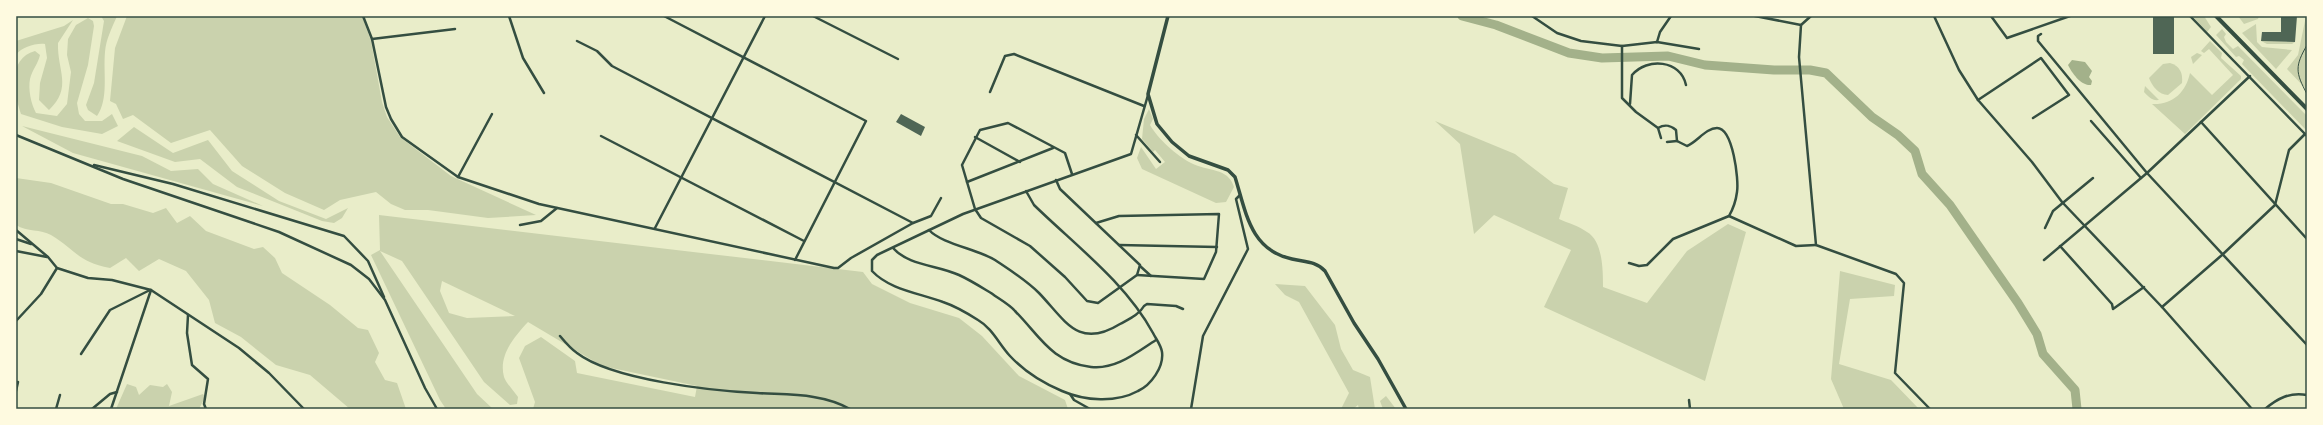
<svg xmlns="http://www.w3.org/2000/svg" width="2323" height="425" font-family="Mulish,sans-serif">
	<style>
		.green { fill: #cad2ad; fill-rule: evenodd }
		.water { fill: #a3b18a }
		.lines { fill: none; stroke-linecap: round; stroke-linejoin: round }
		.river { stroke: #a3b18a; stroke-width: 9 }
		.building { fill: #4f6655 }
		.path { stroke: #344e41; stroke-width: 1 }
		.minor { stroke: #344e41; stroke-width: 2.5 }
		.tertiary { stroke: #344e41; stroke-width: 3.5 }
		.secondary { stroke: #344e41; stroke-width: 4 }
		.neatline { fill: none; stroke: #344e41; stroke-width: 1.5 }
	</style>
	<rect width="100%" height="100%" fill="#e9edc9"/>
	<g class="green">
		<path d="M101,16H117C112,28 106,39 105,52C103,73 109,99 97,116L88,110L86,105L94,83L104,21Z"/>
		<path d="M127,16H362L371,41L382,102L387,117L400,137L451,176L536,215L488,218L428,210H405L391,204L376,192L340,200L324,210L285,193L242,166L210,130L171,143L133,115L123,119L116,104L110,101L115,48Z"/>
		<path d="M2192,16H2204L2211,27L2207,32Z"/>
		<path d="M2238,16H2259L2258,19L2244,24Z"/>
		<path d="M2306,16H2307V90L2287,69L2298,55Z"/>
		<path d="M88,18L93,21L94,26L88,65L77,103L79,114L85,121H102L112,114L118,126L102,134L62,127L21,114C14,92 7,59 35,51L40,55C38,64 32,70 30,79C28,89 31,104 36,113L57,116L67,104L71,72L67,55L68,39L76,25Z"/>
		<path d="M73,20L58,43C57,71 73,87 49,110L39,100L40,83L47,58L45,44C35,43 22,47 16,55V41L64,26Z"/>
		<path d="M2256,24L2257,42L2262,47L2292,50L2276,69L2242,33Z"/>
		<path d="M2222,29L2226,34L2224,37L2226,42L2233,49L2238,46L2307,116V131L2242,64L2244,60L2239,56L2236,57L2216,35Z"/>
		<path d="M2210,41L2222,53L2221,58L2241,76V79L2185,134L2152,104C2173,105 2186,92 2190,73L2212,95L2233,75L2209,49L2204,53L2201,51Z"/>
		<path d="M2261,41L2295,42L2292,44H2267Z"/>
		<path d="M2197,53L2202,55L2193,64L2191,57Z"/>
		<path d="M2170,63C2180,66 2183,73 2182,83L2168,95C2159,95 2152,86 2149,78L2163,64Z"/>
		<path d="M2145,86L2159,100C2152,101 2149,97 2144,92Z"/>
		<path d="M1149,109L1153,119L1150,125C1158,139 1176,155 1191,163C1208,172 1228,167 1234,187L1226,202L1216,203L1142,169L1137,158L1141,147L1156,169L1165,162L1155,150L1153,152L1142,139L1144,119Z"/>
		<path d="M1435,121L1515,154L1554,184L1568,188L1559,219C1568,223 1579,226 1587,232C1603,241 1603,271 1603,287L1647,303L1687,251L1728,224L1746,232L1705,381L1544,307L1571,250L1494,215L1474,234L1460,144Z"/>
		<path d="M22,126L142,156L171,171L198,169L213,184L263,206L73,153Z"/>
		<path d="M134,127L173,153L208,140L232,171L279,201L326,219L348,208L342,218L334,223L322,221L237,187L200,159L175,162L117,141Z"/>
		<path d="M16,178L51,183L111,204H123L153,213L166,208L177,223L190,216L206,231L254,249L263,247L275,258L282,273L330,305L358,328L368,330L379,353L375,362L385,380L397,383L406,409H350L310,375L276,365L241,337L215,323L209,300L186,271L159,259L139,271L126,258L110,268C78,262 77,251 51,235C41,229 27,232 16,225Z"/>
		<path d="M379,215L863,272L872,284L910,303L959,318L982,336L1019,376L1065,400L1068,409H533L535,402L519,358L525,346L541,337L575,361L577,373L695,397L697,386L602,366L528,322C515,336 498,355 504,377C506,383 514,391 518,397L517,404L510,405L484,382L402,261L380,251L477,394L493,409H446L440,400L371,255L380,250ZM442,281L515,316L467,318L449,313L440,291Z"/>
		<path d="M1840,271L1895,285L1894,296L1850,299L1839,364L1891,380L1919,409H1844L1831,379Z"/>
		<path d="M1275,284L1305,286L1335,325L1341,349L1353,370L1370,377L1375,409H1359L1358,405L1353,409H1341L1349,393L1299,302L1285,295Z"/>
		<path d="M127,384L136,387L139,395L150,385L163,387L167,384L172,392L169,406L203,394L205,397L199,409H116Z"/>
		<path d="M1386,396L1396,409H1383L1380,401Z"/>
	</g>
	<path class="water" d="M2072,60L2085,62L2092,71L2089,77L2092,81L2091,85C2081,86 2072,73 2068,65Z"/>
	<g class="lines">
		<path class="river" d="M1462,16L1496,25L1569,53L1602,58L1668,56L1705,65L1774,70H1810L1826,73L1872,117L1898,135L1915,151L1922,174L1950,205L2018,303L2037,334L2043,354L2075,390L2077,409"/>
	</g>
	<g class="building">
		<rect x="2153" y="16" width="21" height="38"/>
		<path d="M2281,16H2297L2295,42L2261,41L2262,32H2281Z"/>
		<path d="M901,114L925,127L921,136L896,122Z"/>
	</g>
	<g class="lines">
		<path class="path" d="M2307,45C2295,66 2295,72 2307,94"/>
		<g class="minor">
			<path d="M363,16L372,39L386,107L391,119L402,137L458,177L539,204L834,268H838L851,258L913,223L931,216L941,198"/>
			<path d="M509,16L523,58L544,93"/>
			<path d="M664,16L866,121L795,260"/>
			<path d="M813,16L898,59"/>
			<path d="M1532,16L1557,33L1581,41L1622,46L1657,42L1699,49"/>
			<path d="M1755,16L1801,25"/>
			<path d="M1811,16L1801,25L1799,57L1816,245L1896,274L1904,283L1895,373L1930,409"/>
			<path d="M1934,16L1959,70L1978,100"/>
			<path d="M1991,16L2007,38L2070,16"/>
			<path d="M2190,16L2307,136"/>
			<path d="M2041,34L2038,36V41L2147,173L2307,345"/>
			<path d="M372,39L455,29"/>
			<path d="M577,41L597,51L612,66L913,223"/>
			<path d="M1657,42L1660,32L1671,16"/>
			<path d="M1622,46V98L1636,112L1658,128L1661,138"/>
			<path d="M990,92L1005,56L1014,54L1144,106"/>
			<path d="M1630,104L1632,75C1647,57 1681,60 1686,85"/>
			<path d="M2033,118L2069,95L2041,58L1978,100L2032,162L2062,202L2162,307L2252,409"/>
			<path d="M2091,121L2141,178"/>
			<path d="M2201,122L2307,239"/>
			<path d="M1658,128C1665,124 1670,125 1676,130L1677,141"/>
			<path d="M16,135L123,179L279,232L351,265L369,279L385,300L425,388L437,409"/>
			<path d="M1136,135L1160,162"/>
			<path d="M601,136L804,241"/>
			<path d="M975,137L1020,162"/>
			<path d="M1667,142L1677,141"/>
			<path d="M94,165L173,184L344,236L368,261L384,297"/>
			<path d="M458,177L492,114"/>
			<path d="M1056,180L1060,189L1140,265L1137,275L1098,303L1087,301L1065,277L1030,246L981,218L975,209L962,165L980,130L1008,123L1065,153L1072,174"/>
			<path d="M967,182L1053,148"/>
			<path d="M1026,191L1034,205C1075,245 1125,282 1153,333C1156,339 1161,345 1162,352C1164,367 1151,385 1138,391C1116,403 1085,401 1062,391C1043,383 1024,371 1010,356C999,344 992,328 978,320C967,313 955,306 943,302C919,293 890,290 872,271V260L877,255L963,214L1131,154L1148,95"/>
			<path d="M1729,216L1796,246L1816,245"/>
			<path d="M1096,223L1119,216L1219,214L1216,252L1204,279L1137,275"/>
			<path d="M520,225L541,221L557,208"/>
			<path d="M655,228L765,16"/>
			<path d="M2045,228L2053,211L2093,178"/>
			<path d="M16,230L48,257L57,268L88,278L112,280L151,290L239,348L269,373L304,409"/>
			<path d="M929,230C942,244 977,249 995,260C1010,270 1026,280 1039,293C1065,320 1078,350 1120,324C1129,319 1139,315 1144,306L1147,304L1176,306L1183,309"/>
			<path d="M16,239L31,244"/>
			<path d="M1119,245L1217,247"/>
			<path d="M2060,246L2112,304L2113,309L2144,287"/>
			<path d="M893,248C909,266 938,265 959,275C970,280 981,287 991,293C999,299 1009,304 1015,311C1040,336 1051,362 1091,367C1116,370 1137,352 1156,340"/>
			<path d="M16,251L47,257"/>
			<path d="M2044,260L2147,173L2250,76"/>
			<path d="M1629,263L1639,266L1647,265L1673,239L1729,216C1733,209 1736,200 1737,192C1739,180 1733,128 1717,128C1706,128 1697,142 1687,146L1677,141"/>
			<path d="M1140,266L1151,276"/>
			<path d="M2162,307L2222,255L2275,205L2289,150L2305,134"/>
			<path d="M188,315L187,333L192,365L208,379L204,404L206,409"/>
			<path d="M16,321L41,294L57,268"/>
			<path d="M560,336C565,342 571,349 577,353C612,380 713,391 757,393C789,395 822,393 850,409"/>
			<path d="M81,354L110,310L150,290"/>
			<path d="M16,391L18,382"/>
			<path d="M1070,394L1074,400L1090,409"/>
			<path d="M1689,400L1690,409"/>
			<path d="M56,409L60,395"/>
			<path d="M92,409L110,394L117,392"/>
			<path d="M111,409L151,290"/>
			<path d="M1191,409L1203,336L1248,249L1236,199L1240,195"/>
			<path d="M2265,409C2278,398 2290,392 2307,395"/>
		</g>
		<path class="tertiary" d="M1168,16L1148,94L1157,124L1172,142L1189,156L1228,170L1235,177C1246,212 1250,250 1292,259C1304,262 1316,261 1325,271L1354,323L1378,359L1406,409"/>
		<path class="secondary" d="M2216,16L2307,109"/>
	</g>
	<rect width="2323" height="425" fill="none" stroke="#fefae0" stroke-width="34"/>
	<rect x="17" y="17" width="2289" height="391" class="neatline"/>
</svg>
